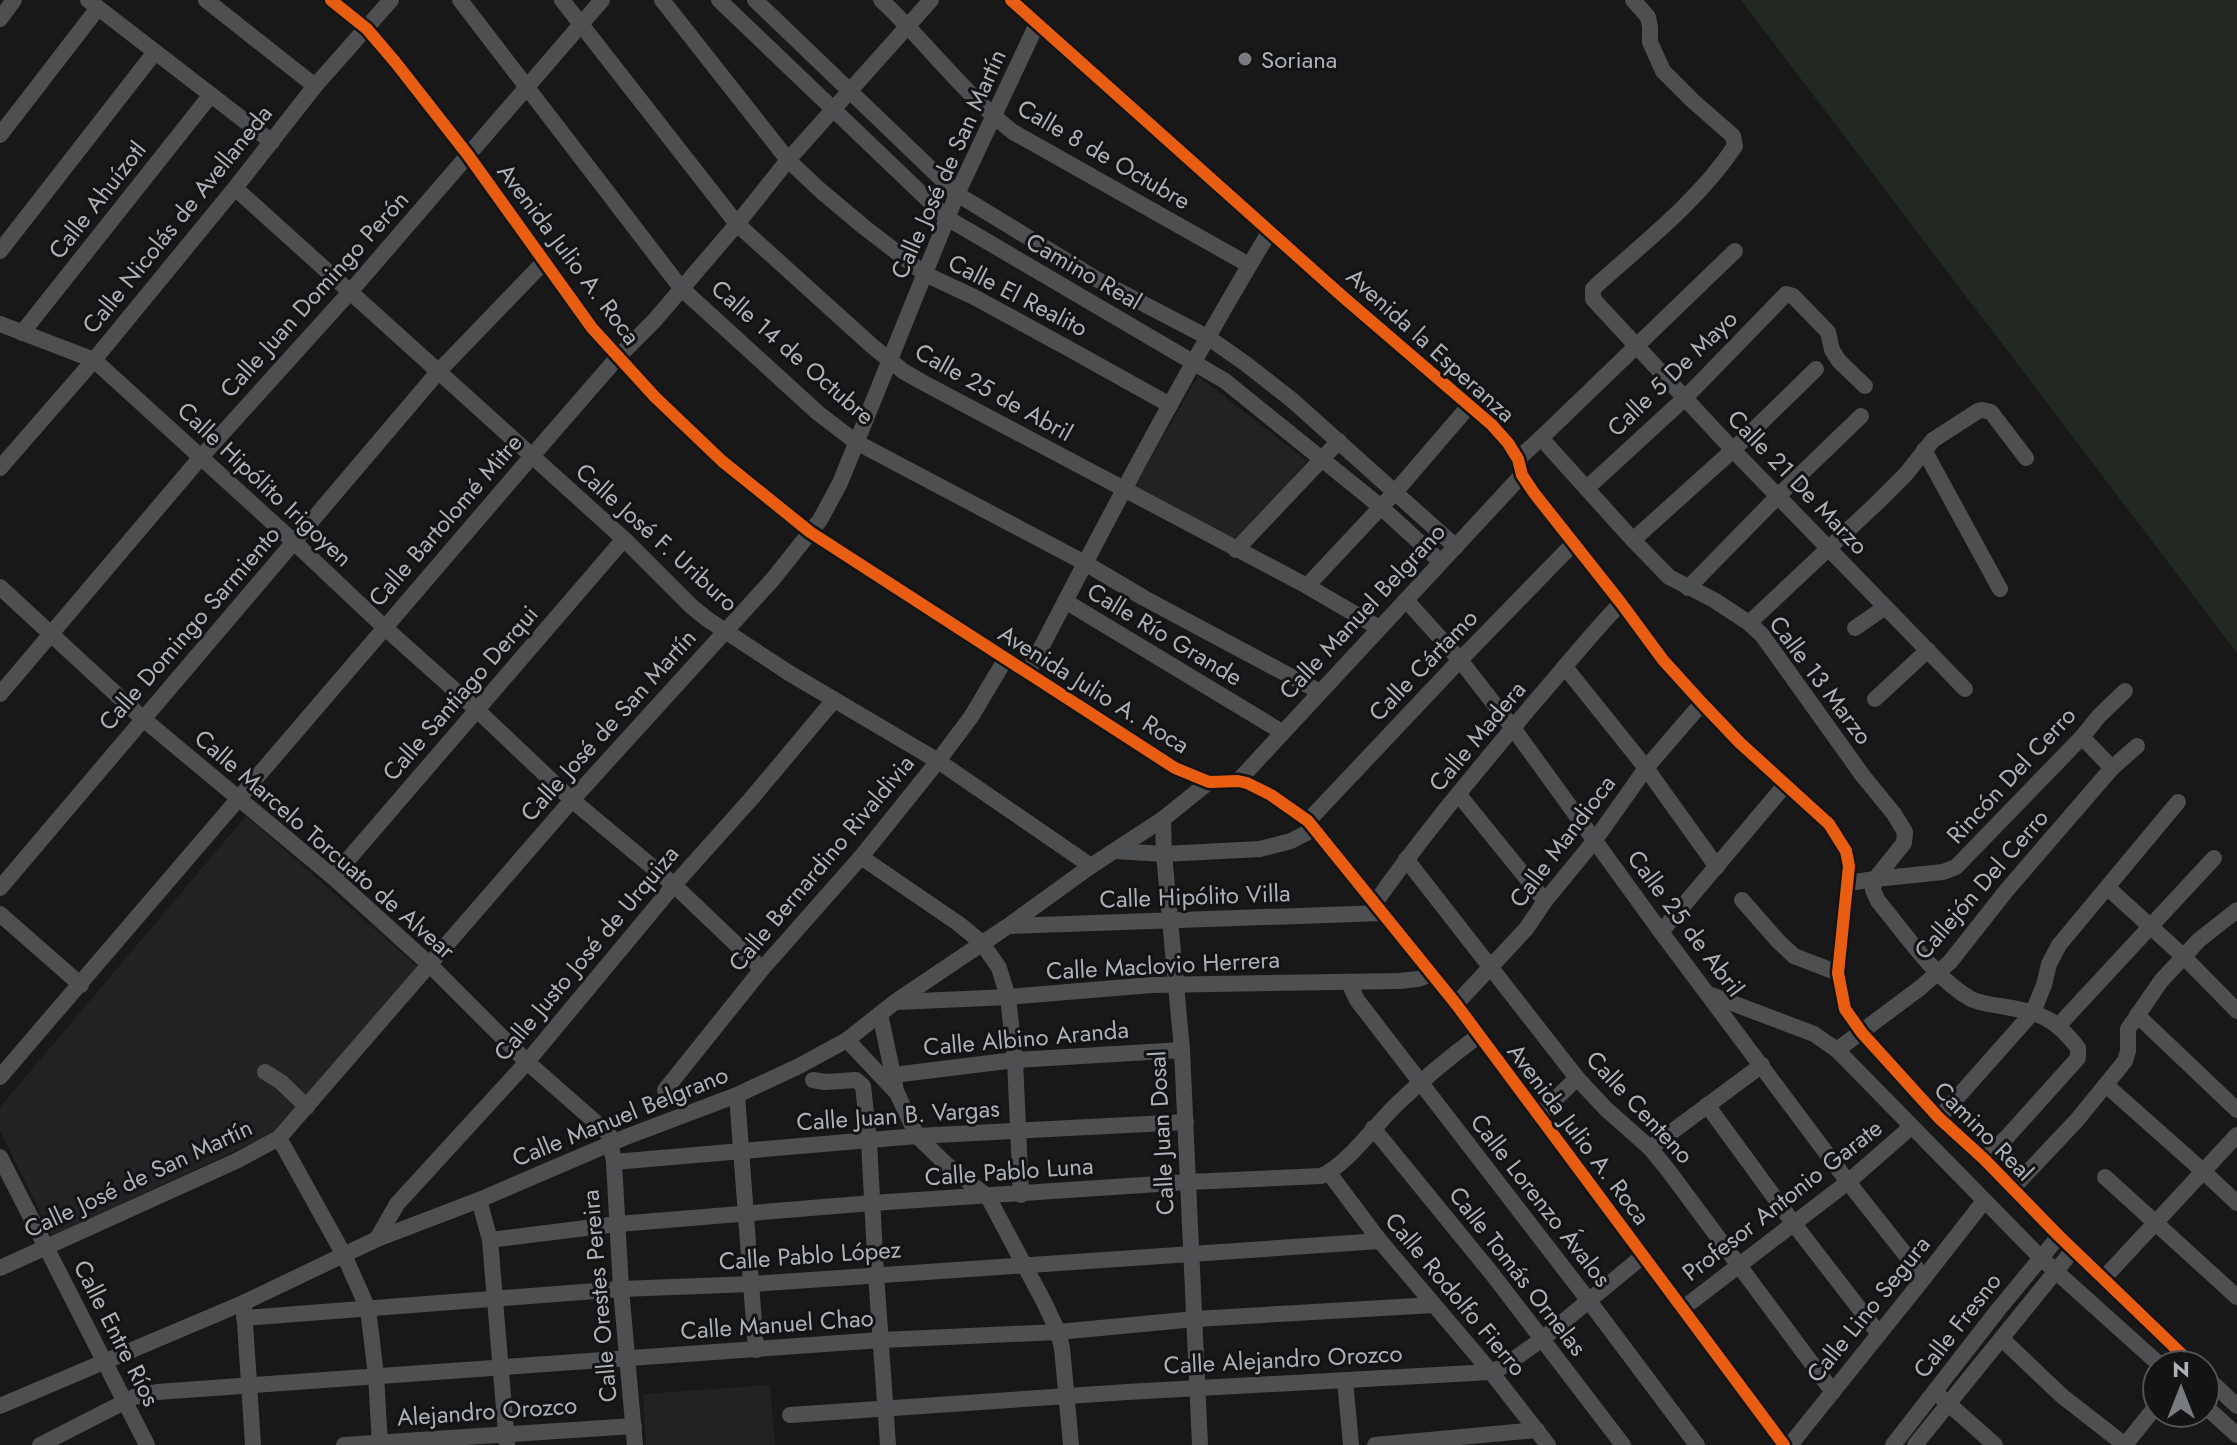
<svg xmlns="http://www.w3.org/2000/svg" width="2237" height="1445" font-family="Jost,sans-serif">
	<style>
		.built { fill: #222224 }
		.green { fill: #222923 }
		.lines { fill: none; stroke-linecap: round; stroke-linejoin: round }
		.minor { stroke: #4d4f51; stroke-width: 16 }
		.cycleway-casing { stroke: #131314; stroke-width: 17 }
		.cycleway { stroke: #e95d12; stroke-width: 12 }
		.poi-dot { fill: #787b80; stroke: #131314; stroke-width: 3 }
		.labels { text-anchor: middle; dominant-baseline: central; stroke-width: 6; stroke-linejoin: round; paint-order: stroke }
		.poi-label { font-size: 24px; fill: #abb1b8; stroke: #131314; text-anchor: start }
		.street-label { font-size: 24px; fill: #abb1b8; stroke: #131314 }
	</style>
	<rect width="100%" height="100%" fill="#181819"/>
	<g class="built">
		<path d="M1198,376L1307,461L1238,541L1135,486Z"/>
		<path d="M246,816L420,969L274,1133L52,1236L0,1131V1107Z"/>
		<path d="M770,1385L775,1445H646L643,1394Z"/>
	</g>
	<path class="green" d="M1741,0H2237V653Z"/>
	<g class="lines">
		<g class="minor">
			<path d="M88,0L272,142"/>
			<path d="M206,0L315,86"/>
			<path d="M331,0L367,29L396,63L468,155L592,328L655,397L722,461L810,532L1175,768L1209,782L1238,781L1247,783L1271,795L1308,821L1456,1004L1784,1445"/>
			<path d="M460,0L681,288L818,413L856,442L1085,563L1144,598L1320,692"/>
			<path d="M562,0L737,224L871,345L903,371L922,382L1307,586L1379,628"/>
			<path d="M662,0L788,160L821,191L864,227L925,274L974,297L1064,346L1170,405"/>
			<path d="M719,0L947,218L1225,381L1381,507L1441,562"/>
			<path d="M755,0L957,194L1098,280L1209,338L1246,364L1292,400L1456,547"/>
			<path d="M881,0C926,42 964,94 1013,132L1249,265"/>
			<path d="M1011,0L1342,296L1492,425L1508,443L1518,459L1522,475L1534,493L1621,603L1663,660L1702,703L1739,742L1829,824L1846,851L1849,866L1838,973L1845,1009L1862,1033L1939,1118L1984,1159L2059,1236L2193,1365"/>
			<path d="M1633,0L1648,17L1650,27V42L1663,71L1693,101L1733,136L1735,146C1699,200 1646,241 1598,284L1593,289V299L1733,450L1965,689"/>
			<path d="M0,19L14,0"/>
			<path d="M0,135L98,8"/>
			<path d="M235,188L624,539L691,606L707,619L789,673L938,761L1091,866"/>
			<path d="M0,251L155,52"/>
			<path d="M0,324L94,360L294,542L384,627L477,710L572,800L674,885L762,969"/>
			<path d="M22,333L210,96"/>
			<path d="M1541,438L1633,540L1669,577L1714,600L1749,623L1762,635L1863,776L1894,814L1905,832L1904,843L1875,879L1848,883"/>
			<path d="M1924,450L2000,589"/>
			<path d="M1518,459L1541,438L1735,251"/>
			<path d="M0,468L94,360L235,188L315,86L391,0"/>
			<path d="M1587,488L1685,398L1786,294L1793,296L1828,332L1832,350L1839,361L1865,386"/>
			<path d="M1633,540L1733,450L1816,369"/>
			<path d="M1236,550L1339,441"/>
			<path d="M1307,586L1396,491L1469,406"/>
			<path d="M0,587L142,718L333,877L430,965L527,1062L609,1134L614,1162L621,1289L635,1445"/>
			<path d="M1688,588L1778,496L1861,416"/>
			<path d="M1406,600L1460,660L1513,728L1661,932L1848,1182L1924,1278"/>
			<path d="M1065,601L1282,732"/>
			<path d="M1749,623L1877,503L1906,474L1933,440L1978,411L1982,410L1991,412L2026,458"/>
			<path d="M1855,628L1884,608"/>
			<path d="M1565,667L1646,768L1717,867"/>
			<path d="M1028,673C1105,524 1183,375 1270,231"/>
			<path d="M0,694L201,457L350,292L602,0"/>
			<path d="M1875,699L1928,650"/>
			<path d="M2082,737L2112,768"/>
			<path d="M1238,781L1522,475"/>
			<path d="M1459,795L1545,901"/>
			<path d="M1163,819L1164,854L1182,1050L1200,1445"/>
			<path d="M1308,821L1460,660L1574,543"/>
			<path d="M1115,851L1164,854L1260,849L1291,841L1314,829"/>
			<path d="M861,857L959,924L982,943L999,968L1008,997L1015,1060L1021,1195"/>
			<path d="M1406,859L1577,1078L1606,1109L1650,1148L1668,1170L1833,1392"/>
			<path d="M333,877L624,539"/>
			<path d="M0,888L438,372L545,261"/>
			<path d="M2108,888L2183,956L2237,1011"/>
			<path d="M1742,900L1778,941L1794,956L1838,973"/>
			<path d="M1375,903C1423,834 1478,770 1532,705C1562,671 1589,636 1621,603"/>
			<path d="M0,914L81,985"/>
			<path d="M1010,926L1383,913"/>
			<path d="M1661,932L1786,784"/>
			<path d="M1349,983L1357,1000L1589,1301L1697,1445"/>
			<path d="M1711,995L1814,1034L1837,1050L2041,1258L2160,1365"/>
			<path d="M897,1002L1008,997L1152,985L1399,981L1418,979L1432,974"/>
			<path d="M1456,1004L1526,929L1545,901L1595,840L1646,768L1702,703"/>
			<path d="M880,1014L893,1075"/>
			<path d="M2137,1015L2237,1110"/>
			<path d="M2059,1025L2214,858"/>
			<path d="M847,1040L897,1093L917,1136L946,1164L988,1197L1044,1302L1058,1332L1062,1348L1071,1445"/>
			<path d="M1837,1050L1920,988L1950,962L2006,891L2112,768L2137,746"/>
			<path d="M265,1072L281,1082L307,1107"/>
			<path d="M0,1077L532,456L618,357L654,321L737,224L788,160L931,0"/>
			<path d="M813,1080L825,1082L856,1080L863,1086L869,1141L876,1274L888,1445"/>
			<path d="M2106,1085L2204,1172L2237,1203"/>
			<path d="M665,1090L762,969L861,857L938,761L971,717L1005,660"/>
			<path d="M896,1091L893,1075L1015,1060L1182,1050"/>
			<path d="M737,1095L756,1350"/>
			<path d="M1707,1105L1794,1224L1879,1334"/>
			<path d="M1538,1116L1577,1078"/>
			<path d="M1939,1118L2033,1012L2044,985L2049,964L2059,945L2178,802"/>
			<path d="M1373,1128L1493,1275L1623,1445"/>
			<path d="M279,1138L344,1255L368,1309L376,1375L380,1445"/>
			<path d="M1650,1148L1762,1065"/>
			<path d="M0,1157L147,1445"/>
			<path d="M1984,1159L2007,1137L2078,1058V1048C2056,1019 2042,1013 2006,1007C1995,1005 1982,1004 1971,999C1935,979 1904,932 1878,901L1873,890L1875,879L1943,872L1956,867L2082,737L2099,716L2125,691"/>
			<path d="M614,1162L917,1136L1186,1122"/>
			<path d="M1329,1173L1380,1241L1491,1372L1548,1445"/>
			<path d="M2105,1177L2237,1297"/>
			<path d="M2012,1189L2077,1120L2125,1061L2128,1051V1029L2161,981L2199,940L2237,910"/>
			<path d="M479,1200L490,1240L507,1444"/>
			<path d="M377,1239L397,1204L527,1062L674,885L751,799L834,700"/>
			<path d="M490,1240L618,1224L872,1203L1188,1182L1321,1176C1345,1167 1377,1123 1397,1104C1423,1079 1450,1057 1478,1036"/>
			<path d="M0,1268L236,1161L279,1138L572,800L773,579L820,520L840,483L957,194L1037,24"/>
			<path d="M2103,1279L2237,1135"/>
			<path d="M244,1307L253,1445"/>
			<path d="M1682,1309L1848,1182L1911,1127"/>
			<path d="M244,1318L621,1289L752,1284L1380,1241"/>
			<path d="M2002,1339L2062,1396L2125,1445"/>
			<path d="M2205,1376L2237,1406"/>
			<path d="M1345,1380L1351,1445"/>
			<path d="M1942,1398L1995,1445"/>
			<path d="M0,1406L243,1303L377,1239L479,1200L626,1137L737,1095L799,1066L847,1040L895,1002L1008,926L1091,866L1163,819L1209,782"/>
			<path d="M2205,1406L2237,1435"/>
			<path d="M790,1415L1127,1392L1491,1372L1504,1366L1541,1340L1643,1256"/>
			<path d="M40,1445L134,1397L157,1392L881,1340L1058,1332L1195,1319L1434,1305"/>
			<path d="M344,1445L634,1426"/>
			<path d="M1375,1445L1537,1430"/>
			<path d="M1790,1445L1924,1278L1984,1201"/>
			<path d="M1893,1445L1998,1310L2059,1236"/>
			<path d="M1915,1445L2073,1250"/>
			<path d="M2125,1445L2157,1405"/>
		</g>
		<defs>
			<g id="cycleway">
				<path d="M331,0L367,29L396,63L468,155L592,328L655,397L722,461L810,532L1175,768L1209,782L1238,781L1247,783L1271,795L1308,821L1456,1004L1784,1445"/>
				<path d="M1011,0L1342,296L1492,425L1508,443L1518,459L1522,475L1534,493L1621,603L1663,660L1702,703L1739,742L1829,824L1846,851L1849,866L1838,973L1845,1009L1862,1033L1939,1118L1984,1159L2059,1236L2193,1365"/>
			</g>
		</defs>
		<use href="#cycleway" class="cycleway-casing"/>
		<use href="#cycleway" class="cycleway"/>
	</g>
	<circle class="poi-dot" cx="1245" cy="59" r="8"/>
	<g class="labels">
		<g class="poi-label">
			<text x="1261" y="59">Soriana</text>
		</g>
		<g class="street-label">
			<text transform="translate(1104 154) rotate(30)">Calle 8 de Octubre</text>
			<text transform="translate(948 164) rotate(-66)">Calle José de San Martín</text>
			<text transform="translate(97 200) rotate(-52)">Calle Ahuízotl</text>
			<text transform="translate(177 219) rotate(-51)">Calle Nicolás de Avellaneda</text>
			<text transform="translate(569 254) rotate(53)">Avenida Julio A. Roca</text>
			<text transform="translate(1084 271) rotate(30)">Camino Real</text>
			<text transform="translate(314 294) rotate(-48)">Calle Juan Domingo Perón</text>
			<text transform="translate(1018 295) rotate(27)">Calle El Realito</text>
			<text transform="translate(1431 345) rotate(42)">Avenida la Esperanza</text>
			<text transform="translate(793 352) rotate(41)">Calle 14 de Octubre</text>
			<text transform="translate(1672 373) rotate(-44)">Calle 5 De Mayo</text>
			<text transform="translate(994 392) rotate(29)">Calle 25 de Abril</text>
			<text transform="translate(1798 482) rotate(46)">Calle 21 De Marzo</text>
			<text transform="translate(265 484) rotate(43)">Calle Hipólito Irigoyen</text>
			<text transform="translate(445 520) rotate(-49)">Calle Bartolomé Mitre</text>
			<text transform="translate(657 537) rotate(42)">Calle José F. Uriburo</text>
			<text transform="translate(1362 611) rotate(-47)">Calle Manuel Belgrano</text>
			<text transform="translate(189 628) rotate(-49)">Calle Domingo Sarmiento</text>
			<text transform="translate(1165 634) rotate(31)">Calle Río Grande</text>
			<text transform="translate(1423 665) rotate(-46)">Calle Cártamo</text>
			<text transform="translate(1821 680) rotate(53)">Calle 13 Marzo</text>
			<text transform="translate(1094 689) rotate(32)">Avenida Julio A. Roca</text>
			<text transform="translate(460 693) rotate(-49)">Calle Santiago Derqui</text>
			<text transform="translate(608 725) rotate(-48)">Calle José de San Martín</text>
			<text transform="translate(1477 736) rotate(-50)">Calle Madera</text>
			<text transform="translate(2011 775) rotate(-47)">Rincón Del Cerro</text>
			<text transform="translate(1562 841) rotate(-53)">Calle Mandioca</text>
			<text transform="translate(325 844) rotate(41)">Calle Marcelo Torcuato de Alvear</text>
			<text transform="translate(821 863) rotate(-50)">Calle Bernardino Rivaldivia</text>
			<text transform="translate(1981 884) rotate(-49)">Callejón Del Cerro</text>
			<text transform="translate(1195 896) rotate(-2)">Calle Hipólito Villa</text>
			<text transform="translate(1686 923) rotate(53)">Calle 25 de Abril</text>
			<text transform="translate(586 953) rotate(-50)">Calle Justo José de Urquiza</text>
			<text transform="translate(1163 965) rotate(-3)">Calle Maclovio Herrera</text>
			<text transform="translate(1026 1038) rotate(-5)">Calle Albino Aranda</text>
			<text transform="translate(1640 1107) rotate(47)">Calle Centeno</text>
			<text transform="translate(898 1115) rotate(-4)">Calle Juan B. Vargas</text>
			<text transform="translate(620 1116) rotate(-22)">Calle Manuel Belgrano</text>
			<text transform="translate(1984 1131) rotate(45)">Camino Real</text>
			<text transform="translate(1161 1133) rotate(-93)">Calle Juan Dosal</text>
			<text transform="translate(1579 1134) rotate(53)">Avenida Julio A. Roca</text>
			<text transform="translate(1009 1171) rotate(-4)">Calle Pablo Luna</text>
			<text transform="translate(138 1178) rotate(-25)">Calle José de San Martín</text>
			<text transform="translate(1541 1200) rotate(52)">Calle Lorenzo Ávalos</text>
			<text transform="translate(1782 1200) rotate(-38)">Profesor Antonio Garate</text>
			<text transform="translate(810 1255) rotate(-4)">Calle Pablo López</text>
			<text transform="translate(1518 1271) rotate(52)">Calle Tomás Ornelas</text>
			<text transform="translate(1456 1294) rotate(50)">Calle Rodolfo Fierro</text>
			<text transform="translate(599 1296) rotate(-95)">Calle Orestes Pereira</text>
			<text transform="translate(1868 1309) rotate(-51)">Calle Lino Segura</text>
			<text transform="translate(777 1324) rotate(-4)">Calle Manuel Chao</text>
			<text transform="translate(1957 1325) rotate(-52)">Calle Fresno</text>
			<text transform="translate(117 1333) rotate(63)">Calle Entre Ríos</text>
			<text transform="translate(1283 1359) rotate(-3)">Calle Alejandro Orozco</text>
			<text transform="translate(487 1411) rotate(-4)">Alejandro Orozco</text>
		</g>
	</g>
	<g transform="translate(2181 1389)"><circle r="38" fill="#131314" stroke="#505256" stroke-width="2"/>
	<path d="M0-6L14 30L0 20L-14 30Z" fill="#787b80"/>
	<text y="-12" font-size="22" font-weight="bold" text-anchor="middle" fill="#abb1b8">N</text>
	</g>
</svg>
